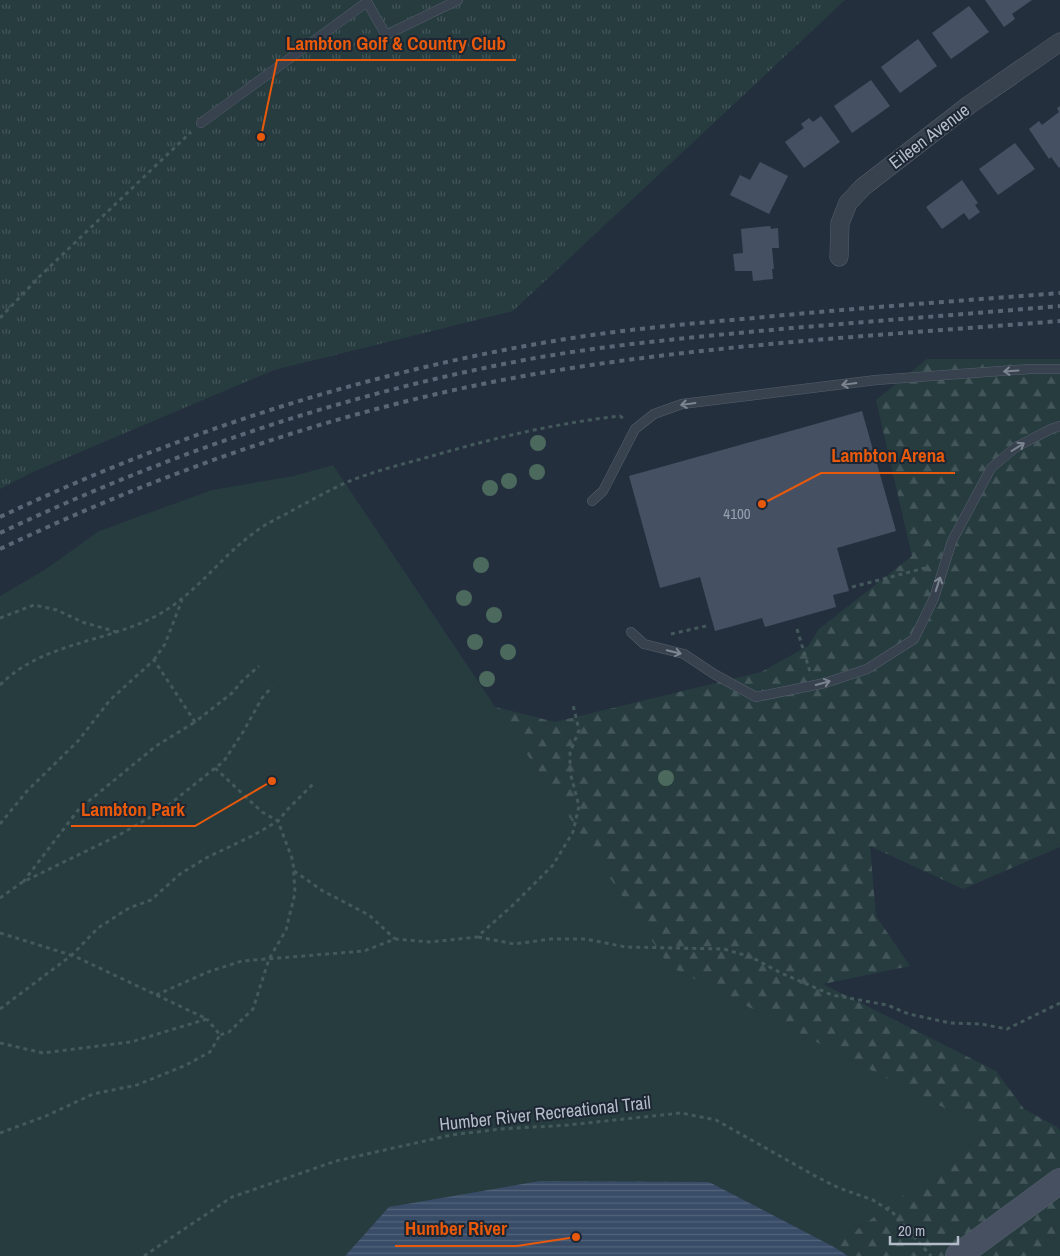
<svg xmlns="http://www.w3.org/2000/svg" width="1060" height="1256" font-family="'Archivo Narrow',sans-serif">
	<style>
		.grass { fill: url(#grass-tufts) }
		.forest { fill: url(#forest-firs) }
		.park { fill: #263c3f }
		.water { fill: url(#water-rules) }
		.building { fill: #455162 }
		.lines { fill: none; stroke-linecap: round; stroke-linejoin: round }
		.lane-casing { stroke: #565f6c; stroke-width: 10 }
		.street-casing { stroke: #565f6c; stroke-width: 19 }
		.secondary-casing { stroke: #565f6c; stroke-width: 26 }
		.path { stroke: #44595c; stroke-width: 3; stroke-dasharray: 4 4; stroke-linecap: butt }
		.lane { stroke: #38414e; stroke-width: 9 }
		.street { stroke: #38414e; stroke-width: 18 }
		.secondary { stroke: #465061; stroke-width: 25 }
		.rail { stroke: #5a6575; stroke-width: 4; stroke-dasharray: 5 5; stroke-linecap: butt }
		.tree { fill: #4b6a5d }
		.oneway { stroke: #7c8592 }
		.labels { text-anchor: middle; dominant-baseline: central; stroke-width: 4; stroke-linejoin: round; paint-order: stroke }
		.number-label { font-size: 15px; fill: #98a1af }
		.street-label { font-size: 18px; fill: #b4bcc9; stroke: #1d2633 }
		.leader { fill: none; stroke: #e8590c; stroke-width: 2 }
		.callout-dot { fill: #e8590c; stroke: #1d2633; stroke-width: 2 }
		.callout-label { font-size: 19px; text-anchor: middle; font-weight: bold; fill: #e8590c; stroke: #1d2633; stroke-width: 4; stroke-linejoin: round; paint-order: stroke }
	</style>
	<defs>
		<pattern id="grass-tufts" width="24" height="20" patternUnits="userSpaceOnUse" patternTransform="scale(1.25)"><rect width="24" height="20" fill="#263c3f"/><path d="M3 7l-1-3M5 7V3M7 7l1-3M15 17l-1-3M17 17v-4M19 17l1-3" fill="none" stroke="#435659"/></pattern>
		<pattern id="forest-firs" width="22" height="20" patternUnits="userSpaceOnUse" patternTransform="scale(1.25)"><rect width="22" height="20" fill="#263c3f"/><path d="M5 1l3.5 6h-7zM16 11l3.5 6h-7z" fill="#435659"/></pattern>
		<pattern id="water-rules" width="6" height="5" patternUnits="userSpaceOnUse" patternTransform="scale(1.25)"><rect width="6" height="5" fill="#394c67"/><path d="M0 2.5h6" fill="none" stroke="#53647b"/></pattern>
	</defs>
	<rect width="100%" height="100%" fill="#242f3e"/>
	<path class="grass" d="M0,0H845L513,311L274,370L33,472L0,489Z"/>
	<path class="forest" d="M927,359H1060V847L963,889L870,846L876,916L910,966L823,984L996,1071L1024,1109L1057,1127L1060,1131V1256H848L834,1247L709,1182L389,1207L345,1256L0,850L467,700L555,722L761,672L808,646L819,629L912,556L876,400Z"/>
	<g class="park">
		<path d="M333,465L669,966L989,1131L834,1247L709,1182L540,1181L389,1207L345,1256H0V596L46,569L99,531L212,490L294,476Z"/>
		<path d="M1060,1237V1256H1032Z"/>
	</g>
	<path class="water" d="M540,1181L709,1182L834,1247L848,1256H345L389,1207Z"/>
	<g class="building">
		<path d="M985,0H1032L1012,14L1015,19L1004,27Z"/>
		<path d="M969,6L989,32L951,59L932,33Z"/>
		<path d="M918,39L937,66L900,93L881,67Z"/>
		<path d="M871,80L890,106L852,133L834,106Z"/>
		<path d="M1060,106V167L1059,168L1051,157L1049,159L1029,129L1039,121L1042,125L1059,112L1057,108Z"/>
		<path d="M821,116L840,142L804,168L785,142L804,128L801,124L809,118L813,122Z"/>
		<path d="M1015,143L1035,169L998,195L979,169Z"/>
		<path d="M760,162L788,176L769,214L730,195L740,175L750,180Z"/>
		<path d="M962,180L978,203L975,205L980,212L969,220L964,213L942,229L926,207Z"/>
		<path d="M770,226L771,229L778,228L779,248H772L774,269H772L773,279L753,281L752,271H735L733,254L743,253L741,229Z"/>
		<path d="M862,411L896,531L837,548L849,591L833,595L836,607L765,627L762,618L715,631L700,577L660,588L629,476Z"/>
	</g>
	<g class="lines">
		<defs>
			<g id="lane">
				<path d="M201,123L367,2L386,35L458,0"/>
				<path d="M592,501L603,491L635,429L654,414L682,404L876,380L1030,369H1060"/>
				<path d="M631,632L644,644L684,654L714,674L756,697L825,683L867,669L914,639L934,598L952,541L991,468L1016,447L1051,429L1060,426"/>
			</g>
			<path id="street" d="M839,257L840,223L848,203L863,187L969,105L1060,42"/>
			<path id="secondary" d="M958,1256L1060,1181"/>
		</defs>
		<use href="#lane" class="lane-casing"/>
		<use href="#street" class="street-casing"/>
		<use href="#secondary" class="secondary-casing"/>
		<g class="path">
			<path d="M0,318L40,276L191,132"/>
			<path d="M852,587L929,567"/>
			<path d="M0,618L34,605L57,610L82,622L117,632"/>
			<path d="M797,629L810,672"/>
			<path d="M671,634L706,626"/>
			<path d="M154,660L165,644L182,600"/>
			<path d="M0,685C42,643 103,643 154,617C194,597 219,558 255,532C264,525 274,520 284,515C304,504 324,493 345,483C373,471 408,463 439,454C498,437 558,423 620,416L624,419"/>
			<path d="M215,768L262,812L278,821L293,861L295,893L286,930L269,959L253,1009L229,1032L220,1035"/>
			<path d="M0,824L27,791L78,741L110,700L154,660L195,722L232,693L242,681L259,666"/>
			<path d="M294,871L323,891L369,915L395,939"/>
			<path d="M23,882L79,809L156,746L195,722"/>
			<path d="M0,898L21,883L119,835L161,811L224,761L243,732L262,698L272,687"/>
			<path d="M0,933L71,955"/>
			<path d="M478,937L514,944L551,939H585L626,947L724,949L751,957L781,973L832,995L887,1005L909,1014L950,1023L981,1024L1007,1029L1060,1003"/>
			<path d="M156,995L208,972L242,961L364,951L395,939L430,942L477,937L512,906L553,865L573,832L579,806L570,772V753L579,730L573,705"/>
			<path d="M0,1009L72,955"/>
			<path d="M0,1043L43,1053L131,1042L207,1019L72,955L98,928L129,908L151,900L180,874L206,858L252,836L278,821L288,809L315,782"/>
			<path d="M0,1133L46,1116L93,1094L137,1085L184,1066L210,1052L220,1035L207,1019"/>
			<path d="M144,1256L232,1197L336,1161L451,1135L501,1129L568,1125L681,1113L716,1120L817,1177L839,1188L873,1200L893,1213L931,1256"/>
		</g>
		<use href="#lane" class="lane"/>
		<use href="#street" class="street"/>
		<use href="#secondary" class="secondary"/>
		<g class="rail">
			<path d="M0,517C186,429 381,367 585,336C641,328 697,323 754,318C856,308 958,301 1060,293"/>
			<path d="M0,533C169,453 346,393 530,359C613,344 697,337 781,329C874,321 967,314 1060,306"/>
			<path d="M0,549C173,467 353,405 541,373C712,344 887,335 1060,321"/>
		</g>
	</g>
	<g class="tree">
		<circle cx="538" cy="443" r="8"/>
		<circle cx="537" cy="472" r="8"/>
		<circle cx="509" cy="481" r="8"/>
		<circle cx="490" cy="488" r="8"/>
		<circle cx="481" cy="565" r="8"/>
		<circle cx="464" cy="598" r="8"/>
		<circle cx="494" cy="615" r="8"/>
		<circle cx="475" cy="642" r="8"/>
		<circle cx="508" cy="652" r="8"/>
		<circle cx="487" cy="679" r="8"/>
		<circle cx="666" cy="778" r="8"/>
	</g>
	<defs><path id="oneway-shaft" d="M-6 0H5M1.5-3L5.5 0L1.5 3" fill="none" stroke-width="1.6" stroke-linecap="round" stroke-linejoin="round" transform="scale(1.25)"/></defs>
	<g class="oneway">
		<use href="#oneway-shaft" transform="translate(1011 371) rotate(176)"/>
		<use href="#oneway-shaft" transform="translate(849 384) rotate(172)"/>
		<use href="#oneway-shaft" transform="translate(688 404) rotate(172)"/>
		<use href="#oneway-shaft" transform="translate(1018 447) rotate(-32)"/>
		<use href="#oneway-shaft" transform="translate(938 584) rotate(-72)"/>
		<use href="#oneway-shaft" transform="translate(674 652) rotate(14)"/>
		<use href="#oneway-shaft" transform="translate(823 683) rotate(-15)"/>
	</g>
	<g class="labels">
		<g class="number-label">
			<text x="737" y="513">4100</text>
		</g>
		<g class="street-label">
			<text transform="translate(929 136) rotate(-37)">Eileen Avenue</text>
			<text transform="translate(545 1113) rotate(-6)">Humber River Recreational Trail</text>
		</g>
	</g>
	<path class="leader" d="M261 137L277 60H516M762 504L821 473H955M272 781L195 826H71M576 1237L517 1246H395"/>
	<g class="callout-dot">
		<circle cx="261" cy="137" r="5"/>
		<circle cx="762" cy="504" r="5"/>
		<circle cx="272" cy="781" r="5"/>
		<circle cx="576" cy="1237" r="5"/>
	</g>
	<g class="callout-label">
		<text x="396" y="50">Lambton Golf &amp; Country Club</text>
		<text x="888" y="462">Lambton Arena</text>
		<text x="133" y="816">Lambton Park</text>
		<text x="456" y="1235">Humber River</text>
	</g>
	<path d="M890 1236v8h68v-8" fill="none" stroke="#b4bcc9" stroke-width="2.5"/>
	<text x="898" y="1236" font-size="15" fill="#b4bcc9" stroke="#1d2633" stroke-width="4" paint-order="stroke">20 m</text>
</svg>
